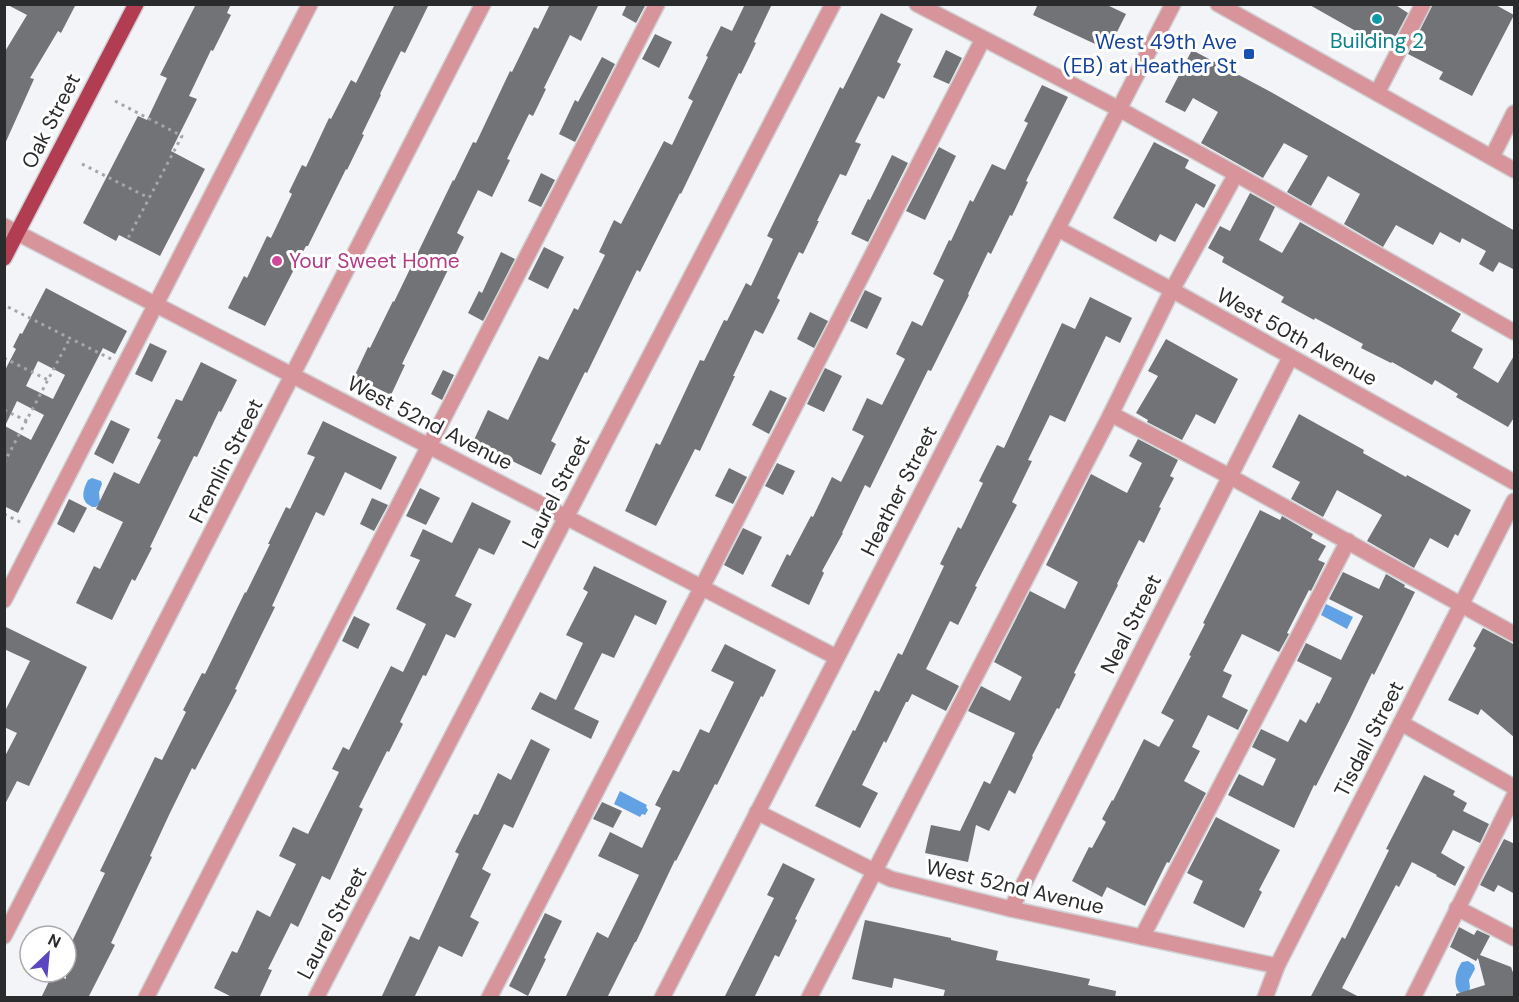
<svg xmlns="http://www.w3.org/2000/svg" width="1519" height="1002" font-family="'DM Sans',sans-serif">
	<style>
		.water { fill: #61a1e4 }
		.building { fill: #717377; fill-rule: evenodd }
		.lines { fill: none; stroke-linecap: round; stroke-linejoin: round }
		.minor-casing { stroke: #ced0d3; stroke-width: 18 }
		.major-casing { stroke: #ced0d3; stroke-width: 18 }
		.path { stroke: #a4a6a9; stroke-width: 3; stroke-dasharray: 3 4.5; stroke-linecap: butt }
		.minor { stroke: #d7959b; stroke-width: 15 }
		.major { stroke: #b23d52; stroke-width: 15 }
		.culture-dot { fill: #0f9aa8; stroke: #fff; stroke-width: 2 }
		.transit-dot { fill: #1a4fb4; stroke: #fff; stroke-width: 2 }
		.hotel-dot { fill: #d1479c; stroke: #fff; stroke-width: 2 }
		.labels { text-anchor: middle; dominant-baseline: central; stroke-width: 6; stroke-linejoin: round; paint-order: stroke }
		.culture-label { font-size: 21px; fill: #0d838f; stroke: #fff }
		.transit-label { font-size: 21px; fill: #164399; stroke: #fff; text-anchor: end }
		.street-label { font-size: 21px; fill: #2a2b2c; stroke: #fff }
		.hotel-label { font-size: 21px; fill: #b23c85; stroke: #fff; text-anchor: start }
	</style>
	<rect width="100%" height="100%" fill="#f2f4f8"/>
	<g class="water">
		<path d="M92,478L101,481L102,484L99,492L100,503L96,507H92C90,505 86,504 85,501C81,496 85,485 88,480Z"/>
		<path d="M1326,604L1353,617L1347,629L1321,615Z"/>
		<path d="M620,791L647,805L646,807L648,810L645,815L642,814L640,817L614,804Z"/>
		<path d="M1468,961L1474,965L1475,969L1469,980L1470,987L1469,992L1460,993C1452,985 1456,970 1462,962Z"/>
	</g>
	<g class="building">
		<path d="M6,4H76L61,33L58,31L30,78L34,79L4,146V53L27,15Z"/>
		<path d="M196,4H231L227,13L231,15L213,51L211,50L189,96L197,99L171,151L205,169L160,256L119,235L116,241L83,223L138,116L147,120L167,78L160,75Z"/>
		<path d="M395,4H429L405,53L401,51L380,94L381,95L362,134L364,135L347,170L346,169L308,246H306L265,326L228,308L244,276L247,278L267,236L271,238L292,194L289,192L302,165L306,167L329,118L331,119L351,80L356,83Z"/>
		<path d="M550,4H599L581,41L570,35L544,88L546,89L533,116L529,114L507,159L510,160L492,197L478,190L457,233L464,237L402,364L405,365L391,395L354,377L368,347L370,348L393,301L394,302L453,180L454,181L473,142L476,143L510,71L512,72L534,27L538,29Z"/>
		<path d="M627,4H646L636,23L622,15Z"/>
		<path d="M745,4H772L754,42L756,43L741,74L739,73L681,194L680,193L640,272L637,270L587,373L585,372L551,441L556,444L541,475L473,442L488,410L508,420L539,356L548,360L574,308L578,310L605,255L599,252L614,220L621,224L664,141L672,145L693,101L688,98L708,57L706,56L721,26L732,31Z"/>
		<path d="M1038,4H1105L1126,14L1108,50L1033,15Z"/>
		<path d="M1308,4H1394L1408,13L1391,45L1386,42L1384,47Z"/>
		<path d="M1433,4H1494L1514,15L1472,96L1439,79L1443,72L1408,54Z"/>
		<path d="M881,13L913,29L897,62L901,64L884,99L878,96L855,142L861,144L846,176L840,174L817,221H819L803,254L799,252L777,298L780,300L763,334L755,330L733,376H735L700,451L695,449L656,526L625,511L656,443L660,445L700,360L704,361L724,320L727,321L746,283L751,286L773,239L767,236L840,87L843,89Z"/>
		<path d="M655,34L672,42L659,68L642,59Z"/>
		<path d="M946,50L962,58L949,84L933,77Z"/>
		<path d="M1192,50L1269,91L1515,231V270L1499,262L1493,272L1479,264L1486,251L1462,238L1460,243L1440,232L1433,245L1396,225L1383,247L1344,224L1360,194L1328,176L1311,206L1287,192L1308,156L1284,143L1263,178L1201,143L1218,112L1193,98L1185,112L1165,102Z"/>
		<path d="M602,57L615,64L575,142L559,134L575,100L578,102Z"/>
		<path d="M1042,85L1068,97L1026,181L1028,182L1012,216L1010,215L991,254L988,252L968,294L969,295L931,371L928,370L870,488L865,485L842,533H843L822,571L824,573L809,605L771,586L787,554L790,556L811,516L813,517L832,477L841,482L864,436L852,430L867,398L882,405L905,359L896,354L912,321L922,326L944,280L933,274L949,240L951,241L970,200L973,202L992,164L1005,170L1028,123L1024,121Z"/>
		<path d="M1154,142L1189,160L1185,168L1216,185L1204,208L1196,203L1175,242L1160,234L1156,242L1113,218Z"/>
		<path d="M939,147L956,156L925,220L906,211Z"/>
		<path d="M892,155L908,163L868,242L851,234L868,199L870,200Z"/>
		<path d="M541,173L555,180L541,207L528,201Z"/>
		<path d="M1250,193L1275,207L1259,240L1282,253L1300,222L1461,314L1451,331L1483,349L1473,368L1498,383L1515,354V416L1508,427L1456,397L1458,394L1435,380L1432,385L1392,362L1391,363L1361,348L1363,344L1315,318L1314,320L1281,302L1284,297L1222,262L1224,257L1208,248L1220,226L1230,231Z"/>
		<path d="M544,247L564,257L548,289L528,279Z"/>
		<path d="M501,252L515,259L483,321L468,313L479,291L482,293Z"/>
		<path d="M46,288L127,331L115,354L103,348L18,513L4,506V372L16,349L13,347L20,333L22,334ZM38,361L65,375L53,399L26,386ZM17,401L44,415L31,440L5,426Z"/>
		<path d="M865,290L882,298L867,329L850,321Z"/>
		<path d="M1090,297L1132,318L1120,343L1106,336L1065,422L1050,415L1028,460L1032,461L1012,502L1017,505L975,586L977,587L958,625L950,621L926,669L959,686L946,711L912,694L908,702H906L886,743L884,741L862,785L878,793L860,828L815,806L853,730L855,731L875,690L879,692L898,653L902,655L944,566L940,564L958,527L961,529L983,483L979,481L997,445L1004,448L1062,323L1075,329Z"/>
		<path d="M810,312L828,321L814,348L797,339Z"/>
		<path d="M1166,339L1238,379L1215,424L1196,414L1182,440L1147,422L1148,420L1136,413L1158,376L1148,371Z"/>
		<path d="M150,343L167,351L152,382L135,374Z"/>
		<path d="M201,362L237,380L221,412L219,411L197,457L194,456L150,547L152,548L135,581L132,579L112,620L76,603L94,566L100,569L123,522L96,509L114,472L139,484L161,440L157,438L176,399L182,401Z"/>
		<path d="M825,368L842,376L824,412L807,404Z"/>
		<path d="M443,370L454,375L442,400L431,394Z"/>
		<path d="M770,390L787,398L769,434L752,425Z"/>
		<path d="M1299,414L1364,450L1363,453L1406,477L1407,475L1471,510L1458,536L1455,534L1448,548L1430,538L1414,568L1367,541L1382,515L1337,490L1323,517L1291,499L1300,482L1272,467Z"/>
		<path d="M111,420L130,429L113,464L94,454Z"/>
		<path d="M323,421L397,457L381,490L345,472L324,516L316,512L272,606L275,607L235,689L237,690L195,770L192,768L169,815L150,856L152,857L111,943L115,945L88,998H41L53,973L66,979V954L105,873L100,871L155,757L162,760L186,712L183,710L202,673L205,674L245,592L246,593L270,544H268L286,507L290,509L315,457L307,454Z"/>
		<path d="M1138,439L1178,460L1170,476L1174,478L1159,507L1161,508L1144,543L1139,540L1117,584L1118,585L1074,673L1076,674L1059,709L1057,708L1032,756L1033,757L1015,794L1009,790L989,831L976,825L968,862L925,853L931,825L960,831L984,781L990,784L1015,733L968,711L981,686L1010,701L1022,677L994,662L1030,591L1065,609L1078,582L1046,565L1091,474L1127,493L1142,463L1129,456Z"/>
		<path d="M777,463L795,471L783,495L765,486Z"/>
		<path d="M729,468L747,477L733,504L715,496Z"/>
		<path d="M420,488L440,498L426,525L406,516Z"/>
		<path d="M372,498L388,505L374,531L360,524Z"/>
		<path d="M69,499L87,508L74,533L57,524Z"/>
		<path d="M472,502L511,521L494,555L479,548L455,596L472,604L455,638L446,634L426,676L423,675L400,722L403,724L389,752L387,751L359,807L363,809L330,880L322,876L298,927L291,923L268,969L272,970L259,998H234L214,988L232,951L237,953L257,910L270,917L296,864L279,856L293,827L308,834L339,772L332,769L343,747L349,750L391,666L403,672L426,624L396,609L420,560L410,556L423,529L452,543Z"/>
		<path d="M1260,510L1280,520L1282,516L1313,534L1311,538L1326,546L1318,560L1325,563L1311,591L1309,590L1287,633L1289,634L1279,652L1242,634L1223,671L1232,675L1222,697L1248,710L1238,730L1208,715L1192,747L1200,751L1184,781L1206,793L1169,863L1167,862L1145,906L1107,887L1102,897L1072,881L1089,847L1092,848L1106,822L1102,819L1112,800L1113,801L1144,739L1159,747L1174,720L1161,713L1191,656L1189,655L1205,624L1203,623Z"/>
		<path d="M743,528L762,537L743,575L724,565Z"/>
		<path d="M594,566L667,601L656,625L635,615L614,658L602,653L574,709L599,721L591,739L531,709L540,692L556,700L583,643L566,635L588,592L583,589Z"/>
		<path d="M1343,572L1379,589L1386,574L1405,585L1404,587L1415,592L1374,675L1372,673L1350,719L1316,786L1314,785L1294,828L1228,795L1239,774L1263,786L1276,759L1252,747L1261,729L1288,742L1300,719L1306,723L1317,702L1319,704L1332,678L1297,661L1306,643L1341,660L1363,616L1329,599Z"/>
		<path d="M354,616L370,624L358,649L342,641Z"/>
		<path d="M4,626L87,667L29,786L17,781L4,806V758L17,733L4,727V713L30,661L4,649Z"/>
		<path d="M1483,628L1515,645V738L1481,709L1478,715L1448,700L1476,648L1473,646Z"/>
		<path d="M725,644L776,670L763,697L761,696L717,785L715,784L676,861L675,860L636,942H635L607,998H565L597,932L608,938L639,875L598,856L610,832L642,848L661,808L655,805L673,770L679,772L700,729L709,733L734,682L711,671Z"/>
		<path d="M531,739L550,749L513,828L504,824L482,869L491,874L470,917L479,922L462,957L439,946L414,998H381L410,936L419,940L459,854L455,852L474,814L478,815L498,773L511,780Z"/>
		<path d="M1424,775L1455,791L1453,795L1467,803L1463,811L1489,824L1480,843L1453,830L1441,853L1465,867L1455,886L1436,876L1437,875L1412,862L1399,887L1396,885L1342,988L1361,998H1310L1342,937L1345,939L1389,850L1386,849Z"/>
		<path d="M602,802L622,811L613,828L593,819Z"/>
		<path d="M1216,817L1280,850L1259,890L1262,892L1244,928L1193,903L1203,881L1187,873Z"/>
		<path d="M1504,839L1515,844V894L1498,885L1494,892L1480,885Z"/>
		<path d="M783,863L815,879L795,919L797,920L779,957L775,955L754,998H724L774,898L767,895Z"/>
		<path d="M545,913L562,921L544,958L546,959L528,996L509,986Z"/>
		<path d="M865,920L951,938V940L998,951L996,960L1090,979L1088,985L1116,991L1115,998H943L945,990L894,978L892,988L852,979Z"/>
		<path d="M1459,927L1474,935L1477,930L1490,936L1480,955L1511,967L1515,978V998H1456V994L1485,985L1478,958L1476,961L1450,947Z"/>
	</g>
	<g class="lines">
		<defs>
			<g id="minor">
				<path d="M917,4L1119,109L1236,174L1514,332"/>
				<path d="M1218,4L1514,170"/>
				<path d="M1377,93L1423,4"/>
				<path d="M1492,157L1514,113"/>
				<path d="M4,226L836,657"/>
				<path d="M1058,229L1172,290L1514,482"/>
				<path d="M1111,414L1229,476L1514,634"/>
				<path d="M4,600L310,4"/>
				<path d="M1401,723L1514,787"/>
				<path d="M757,812L874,871L891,879L1011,909L1277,966"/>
				<path d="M1457,908L1514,938"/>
				<path d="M1011,909L1290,358"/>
				<path d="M4,936L483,4"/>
				<path d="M1142,937L1348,541"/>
				<path d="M146,998L429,446L657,4"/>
				<path d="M316,998L833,4"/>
				<path d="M489,998L702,587L983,39"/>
				<path d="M662,998L1173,4"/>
				<path d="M809,998L1111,414L1172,290L1236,174"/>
				<path d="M1265,998L1277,966L1514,501"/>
				<path d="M1413,998L1514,796"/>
			</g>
			<path id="major" d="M4,258L136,4"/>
		</defs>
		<use href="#minor" class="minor-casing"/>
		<use href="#major" class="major-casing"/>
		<g class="path">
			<path d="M115,101L182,136L127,240"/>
			<path d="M82,164L149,198"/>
			<path d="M8,307L111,359"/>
			<path d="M4,358L48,380"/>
			<path d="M4,410L27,421"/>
			<path d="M4,463L70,338"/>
			<path d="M4,514L24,524"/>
		</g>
		<use href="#minor" class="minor"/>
		<use href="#major" class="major"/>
	</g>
	<circle class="culture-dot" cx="1377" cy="19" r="6"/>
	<rect class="transit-dot" x="1243" y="48" width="12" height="12" rx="3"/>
	<circle class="hotel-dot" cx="277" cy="261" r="6"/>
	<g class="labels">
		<g class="culture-label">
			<text x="1377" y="41">Building 2</text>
		</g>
		<g class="transit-label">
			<text x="1237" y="42">West 49th Ave<tspan x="1237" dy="24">(EB) at Heather St</tspan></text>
		</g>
		<g class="street-label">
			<text transform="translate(51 121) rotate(-63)">Oak Street</text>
			<text transform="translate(1297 337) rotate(29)">West 50th Avenue</text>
			<text transform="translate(430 423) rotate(27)">West 52nd Avenue</text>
			<text transform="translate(226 461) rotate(-63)">Fremlin Street</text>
			<text transform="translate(899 491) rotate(-63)">Heather Street</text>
			<text transform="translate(556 492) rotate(-63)">Laurel Street</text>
			<text transform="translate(1131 624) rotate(-63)">Neal Street</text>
			<text transform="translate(1369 739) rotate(-63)">Tisdall Street</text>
			<text transform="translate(1015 887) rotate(13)">West 52nd Avenue</text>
			<text transform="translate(332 923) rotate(-62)">Laurel Street</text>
		</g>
		<g class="hotel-label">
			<text x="289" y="261">Your Sweet Home</text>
		</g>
	</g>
	<rect width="1519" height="1002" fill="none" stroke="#2a2b2c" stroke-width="12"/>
	<g transform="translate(48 954) rotate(26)"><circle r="28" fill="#ffffff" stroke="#aaaaab" stroke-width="1.5"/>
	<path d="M0-4.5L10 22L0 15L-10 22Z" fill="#5c47c0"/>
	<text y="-9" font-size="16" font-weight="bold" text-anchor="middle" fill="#2a2b2c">N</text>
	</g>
</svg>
